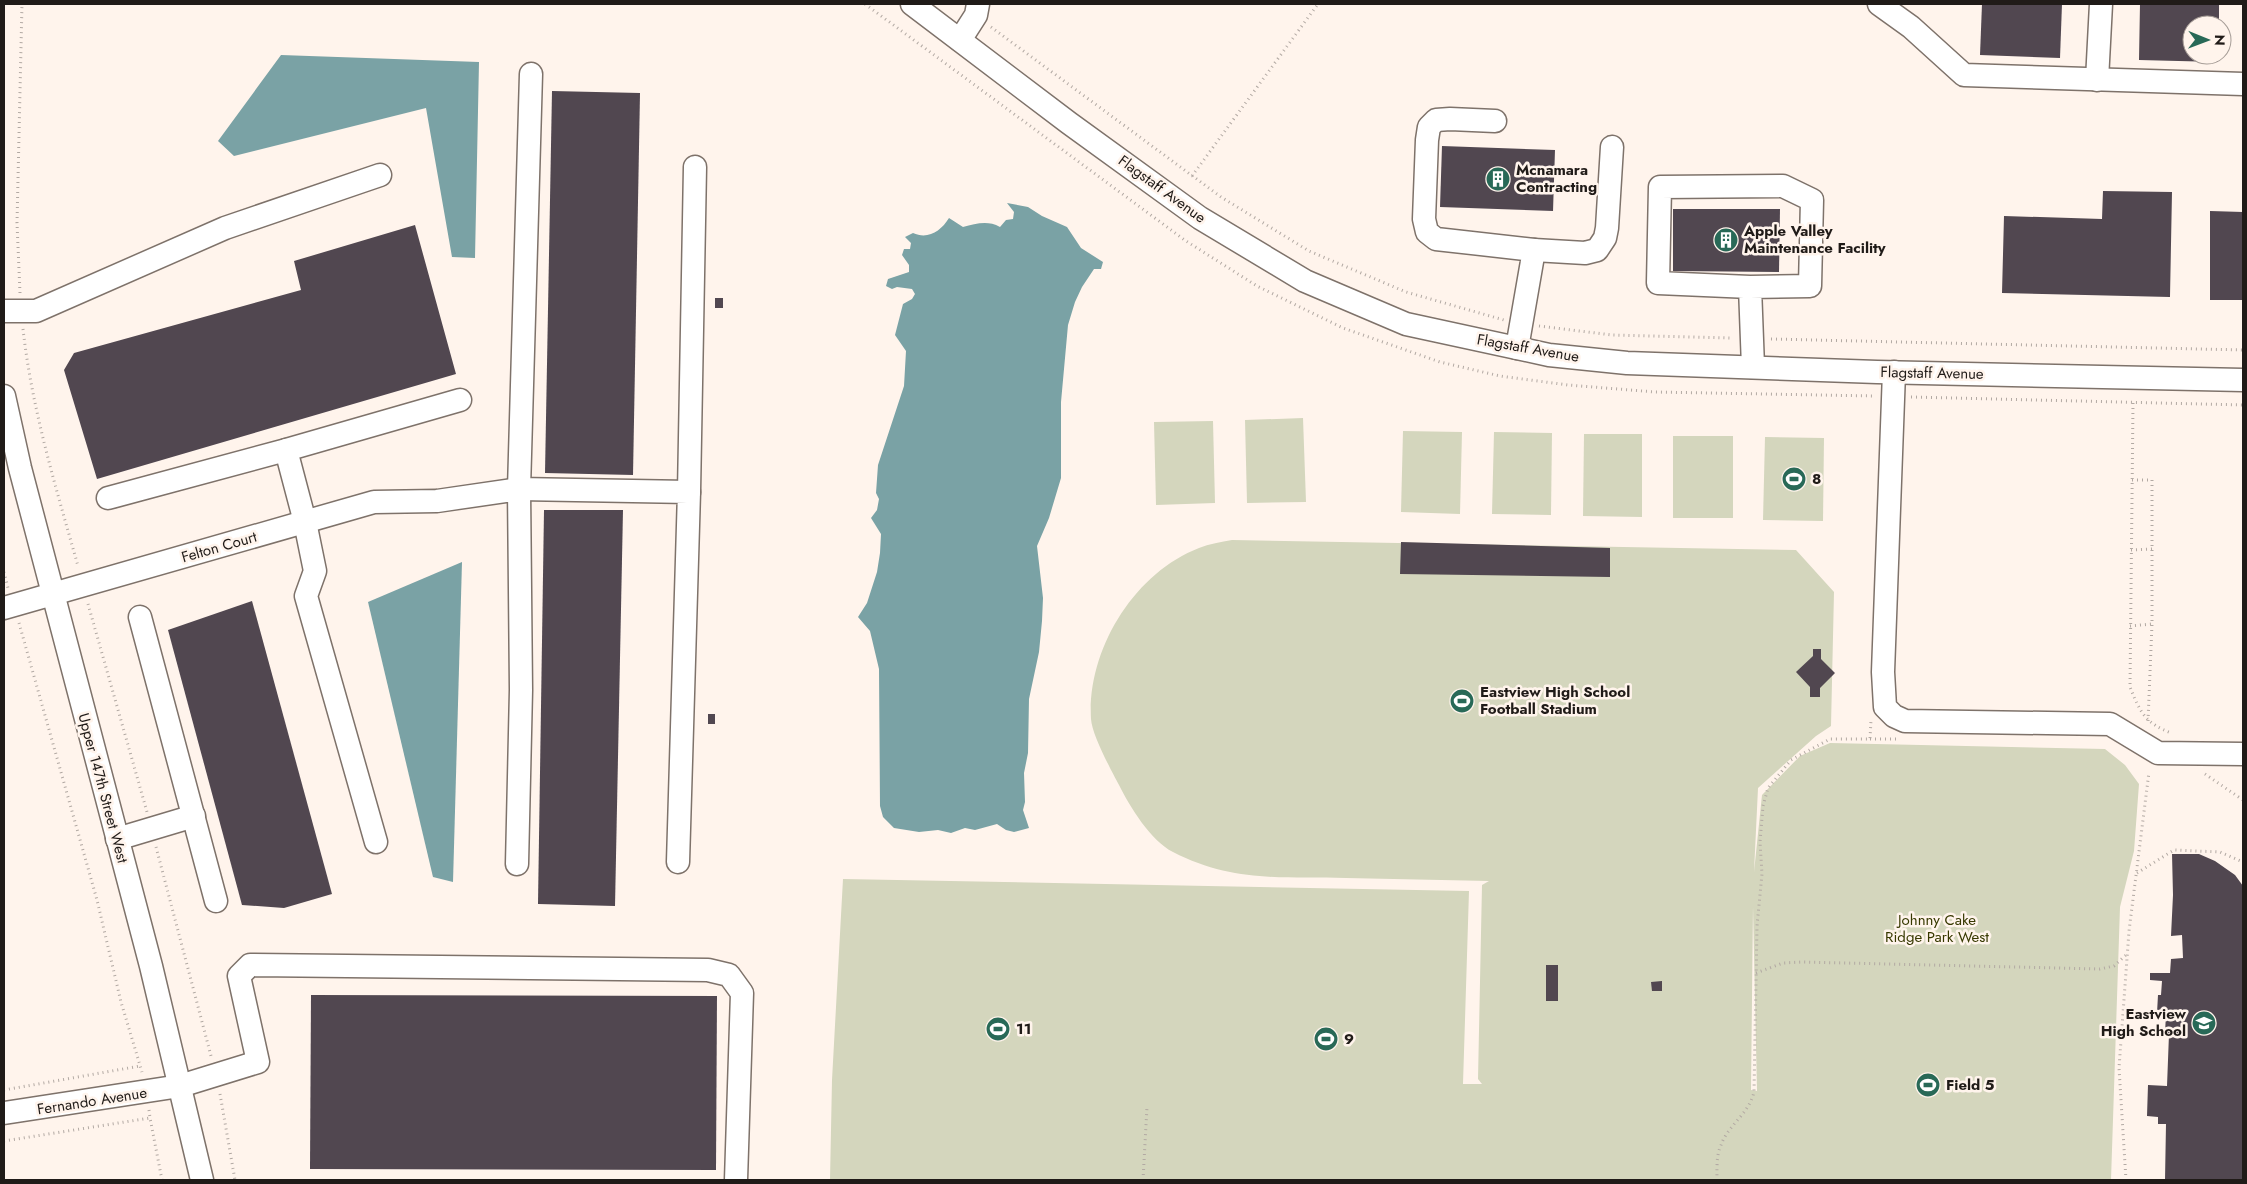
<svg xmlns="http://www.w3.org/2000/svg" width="2247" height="1184" font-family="Jost,sans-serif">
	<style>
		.green { fill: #d4d6bd; fill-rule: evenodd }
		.water { fill: #7aa2a5 }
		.building { fill: #514750 }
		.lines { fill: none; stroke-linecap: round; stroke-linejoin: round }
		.minor-casing { stroke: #7e726a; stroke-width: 25 }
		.path { stroke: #b2a9a3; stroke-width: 3; stroke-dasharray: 1 4; stroke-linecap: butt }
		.minor { stroke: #fff; stroke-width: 22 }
		.labels { text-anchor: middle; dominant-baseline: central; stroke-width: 5; stroke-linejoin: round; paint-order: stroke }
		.poi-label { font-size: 15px; font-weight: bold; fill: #201b18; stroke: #fff4ec; text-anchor: start }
		.street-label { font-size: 15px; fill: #201b18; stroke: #fff4ec }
		.park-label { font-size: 15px; fill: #373900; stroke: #fff4ec }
	</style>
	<rect width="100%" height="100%" fill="#fff4ec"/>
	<g class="green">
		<path d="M1303,418L1306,502L1247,503L1245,420Z"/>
		<path d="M1213,421L1215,503L1156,505L1154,422Z"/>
		<path d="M1403,431L1462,432L1460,514L1401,512Z"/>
		<path d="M1494,432L1552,433L1551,515L1492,514Z"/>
		<path d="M1584,434H1642V517L1583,516Z"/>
		<rect x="1673" y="436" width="60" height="82"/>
		<path d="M1765,437L1824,438L1823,521L1763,520Z"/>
		<path d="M1232,540L1796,550L1834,592L1831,726L1816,736L1758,788L1754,872L1762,795L1800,756L1830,743L2105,749L2125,765L2139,784L2134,851L2120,907L2111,1180H830L832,1080L843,879L1469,891L1463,1084H1482L1478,1079L1482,885L1489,881C1441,880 1394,879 1346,878C1282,877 1231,882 1173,852C1151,841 1130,807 1119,785C1111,770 1092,735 1091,719C1087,650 1134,573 1199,548C1209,544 1221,542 1232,540ZM1753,906V907L1757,1091L1751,1090Z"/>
	</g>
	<g class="water">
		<path d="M281,55L479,62L475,258L452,257L426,108L234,156L218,141Z"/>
		<path d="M1007,203L1028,207L1042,216L1067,227L1081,248L1103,262L1101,269H1094L1082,287L1075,302L1068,325L1061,402V478L1049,518L1037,546L1043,598L1042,621L1039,652L1029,699L1028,753L1024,773L1025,802L1023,810L1029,828L1014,832L1006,830L997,824L975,830L965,828L951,833L938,830L919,832L894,828L883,817L880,806L879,669L870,631L858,617L867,603L877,572L880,553L881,534L871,518L877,510L879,499L876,493L878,465L904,386L906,351L895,335L903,304L912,299L915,294L912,289L897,287L892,289L886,286L888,279L909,272V265L902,255L904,249H910L911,243L905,237L913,233C928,240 941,231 949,218L963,227C976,224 987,220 1000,227L1006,220L1013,219L1014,212Z"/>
		<path d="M462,562L453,882L433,877L368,602Z"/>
	</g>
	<g class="building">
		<path d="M1982,4H2062L2060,58L1980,55Z"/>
		<path d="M2140,4H2219V25H2192V55H2218V62L2139,60Z"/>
		<path d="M552,91L640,93L633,475L545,473Z"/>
		<path d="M1442,146L1555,150L1553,211L1440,207Z"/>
		<path d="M2103,191L2172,192L2170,297L2002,293L2004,216L2102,219Z"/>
		<path d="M1673,209H1780L1779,272L1673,271Z"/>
		<path d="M2210,211L2243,212V300H2210Z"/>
		<path d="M415,225L456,374L97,479L64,370L74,353L301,290L294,261Z"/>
		<rect x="715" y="298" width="8" height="10"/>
		<path d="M544,510H623L615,906L538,904Z"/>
		<path d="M1401,542L1610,548V577L1400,574Z"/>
		<path d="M252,601L332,894L284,908L242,905L168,630Z"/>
		<path d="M1813,649H1821V659L1835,673L1820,688V697H1810V687L1796,672L1813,656Z"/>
		<rect x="708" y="714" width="7" height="10"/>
		<path d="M2172,854H2199L2215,861L2235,875L2243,886V1180H2165L2166,1124H2158V1117L2147,1116L2148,1085L2167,1086L2169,1034H2165L2166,1013H2157L2158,995H2161L2162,981L2150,980V973H2170L2171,959L2183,958L2182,935L2171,936L2173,895Z"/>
		<rect x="1546" y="965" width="12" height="36"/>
		<path d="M1662,981V991H1652L1651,982Z"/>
		<path d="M311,995L717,996L716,1170L310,1169Z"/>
	</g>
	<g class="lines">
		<defs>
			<g id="minor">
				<path d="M912,4L1069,123L1200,218L1305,281L1406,324L1549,355L1627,363L1877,372L2243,380"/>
				<path d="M1879,4L1911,27L1964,75L2243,84"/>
				<path d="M960,40L976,15L978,4"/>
				<path d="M531,74L519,489L689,492L678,862"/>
				<path d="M2097,80L2101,4"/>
				<path d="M1495,121L1450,119L1436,120L1429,127L1427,140L1424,219L1427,232L1436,239L1534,250L1517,348"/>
				<path d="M1534,250L1585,253L1597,250L1605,238L1607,228L1612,147"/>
				<path d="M1750,287L1658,283L1660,187L1783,186L1812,200L1810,286L1750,287L1753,367"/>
				<path d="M4,311H36L225,228L380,175"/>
				<path d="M1894,372L1883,672L1885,707L1894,716L1905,721L2110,724L2158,753L2243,754"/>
				<path d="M4,396L20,468L151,966L202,1180"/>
				<path d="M689,492L695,167"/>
				<path d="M108,498L286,450"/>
				<path d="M4,608L374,502L437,501L519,489L521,690L517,864"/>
				<path d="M140,617L216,901"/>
				<path d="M117,839L194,816"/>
				<path d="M376,842L306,596L315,571L305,522L286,450L460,400"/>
				<path d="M4,1113L180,1086L258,1062L239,976L250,965L708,970L729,975L742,993L736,1180"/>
			</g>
		</defs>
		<use href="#minor" class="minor-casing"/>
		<g class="path">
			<path d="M865,4L1186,241L1257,286L1343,328L1440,362L1500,376L1568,385L1655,392L1875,396"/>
			<path d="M991,27L1221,197L1309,251L1406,292L1504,320"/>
			<path d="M1192,176L1318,4"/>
			<path d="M20,293L17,223L22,4"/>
			<path d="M1539,326L1612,335L1732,338"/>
			<path d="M23,329C32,410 56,488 78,566"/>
			<path d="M1771,339L2243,350"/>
			<path d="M1911,397L2243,405"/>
			<path d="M2133,403L2130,687C2140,712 2145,723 2171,733"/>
			<path d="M2132,480H2152V624L2148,721"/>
			<path d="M2131,550L2152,549"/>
			<path d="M4,572L8,588"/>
			<path d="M88,604L147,812"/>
			<path d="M19,623L97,900L121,1002L142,1072"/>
			<path d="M2130,626L2152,624"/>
			<path d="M1870,739H1897"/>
			<path d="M2205,774L2243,800"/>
			<path d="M156,847L211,1056"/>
			<path d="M2137,873L2174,850L2220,852L2243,862"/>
			<path d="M1756,973L1783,963L1802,962L2100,969L2114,966L2127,954"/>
			<path d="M4,1090L140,1066"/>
			<path d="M220,1094L235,1180"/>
			<path d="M149,1110L150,1118"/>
			<path d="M4,1141L150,1118L162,1180"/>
			<path d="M1143,1180L1147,1107"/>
			<path d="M1717,1180C1717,1169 1716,1156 1721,1145C1728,1125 1749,1114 1754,1092L1757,926L1762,874L1760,842L1763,806L1768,788L1791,760L1830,739H1870L1871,720"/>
			<path d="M2126,1180L2119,1068L2129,931L2149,772"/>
		</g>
		<use href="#minor" class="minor"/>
	</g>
	<defs>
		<symbol id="building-disc" viewBox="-11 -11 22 22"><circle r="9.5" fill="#286957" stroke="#fff4ec"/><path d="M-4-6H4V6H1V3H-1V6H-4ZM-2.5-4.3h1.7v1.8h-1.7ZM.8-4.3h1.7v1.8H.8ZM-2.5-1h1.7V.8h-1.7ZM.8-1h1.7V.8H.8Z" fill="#fff"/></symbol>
		<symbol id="stadium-disc" viewBox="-11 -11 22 22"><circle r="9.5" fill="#286957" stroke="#fff4ec"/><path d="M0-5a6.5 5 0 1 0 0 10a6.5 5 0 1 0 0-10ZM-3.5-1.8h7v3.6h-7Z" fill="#fff"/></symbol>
		<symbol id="school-disc" viewBox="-11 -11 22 22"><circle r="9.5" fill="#286957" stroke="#fff4ec"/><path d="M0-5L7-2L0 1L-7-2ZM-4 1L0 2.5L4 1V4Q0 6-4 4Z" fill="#fff"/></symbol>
	</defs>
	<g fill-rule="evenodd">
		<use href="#building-disc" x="1484" y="165" width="28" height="28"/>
		<use href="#building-disc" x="1712" y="226" width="28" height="28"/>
		<use href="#stadium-disc" x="1780" y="465" width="28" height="28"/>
		<use href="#stadium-disc" x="1448" y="687" width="28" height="28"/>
		<use href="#school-disc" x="2190" y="1009" width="28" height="28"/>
		<use href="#stadium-disc" x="984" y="1015" width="28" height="28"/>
		<use href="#stadium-disc" x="1312" y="1025" width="28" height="28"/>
		<use href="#stadium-disc" x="1914" y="1071" width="28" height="28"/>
	</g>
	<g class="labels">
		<g class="poi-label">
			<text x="1516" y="170">Mcnamara<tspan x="1516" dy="17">Contracting</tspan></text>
			<text x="1744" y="231">Apple Valley<tspan x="1744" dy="17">Maintenance Facility</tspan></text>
			<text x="1812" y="479">8</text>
			<text x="1480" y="692">Eastview High School<tspan x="1480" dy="17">Football Stadium</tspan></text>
			<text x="2186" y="1014" text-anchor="end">Eastview<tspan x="2186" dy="17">High School</tspan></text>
			<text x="1016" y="1029">11</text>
			<text x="1344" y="1039">9</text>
			<text x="1946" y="1085">Field 5</text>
		</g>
		<g class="street-label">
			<text transform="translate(1162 189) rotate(36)">Flagstaff Avenue</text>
			<text transform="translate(1528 348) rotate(10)">Flagstaff Avenue</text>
			<text transform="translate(1932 373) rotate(1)">Flagstaff Avenue</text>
			<text transform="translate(219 547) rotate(-16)">Felton Court</text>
			<text transform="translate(103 788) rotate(75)">Upper 147th Street West</text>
			<text transform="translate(92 1101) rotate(-9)">Fernando Avenue</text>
		</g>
		<g class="park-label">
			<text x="1937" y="920">Johnny Cake<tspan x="1937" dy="17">Ridge Park West</tspan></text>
		</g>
	</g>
	<rect width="2247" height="1184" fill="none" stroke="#201b18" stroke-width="10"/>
	<g transform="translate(2207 40) rotate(91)"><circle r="24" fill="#fff4ec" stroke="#a69d97"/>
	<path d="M0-4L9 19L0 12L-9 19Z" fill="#286957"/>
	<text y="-8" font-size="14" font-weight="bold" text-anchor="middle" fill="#201b18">N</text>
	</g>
</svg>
